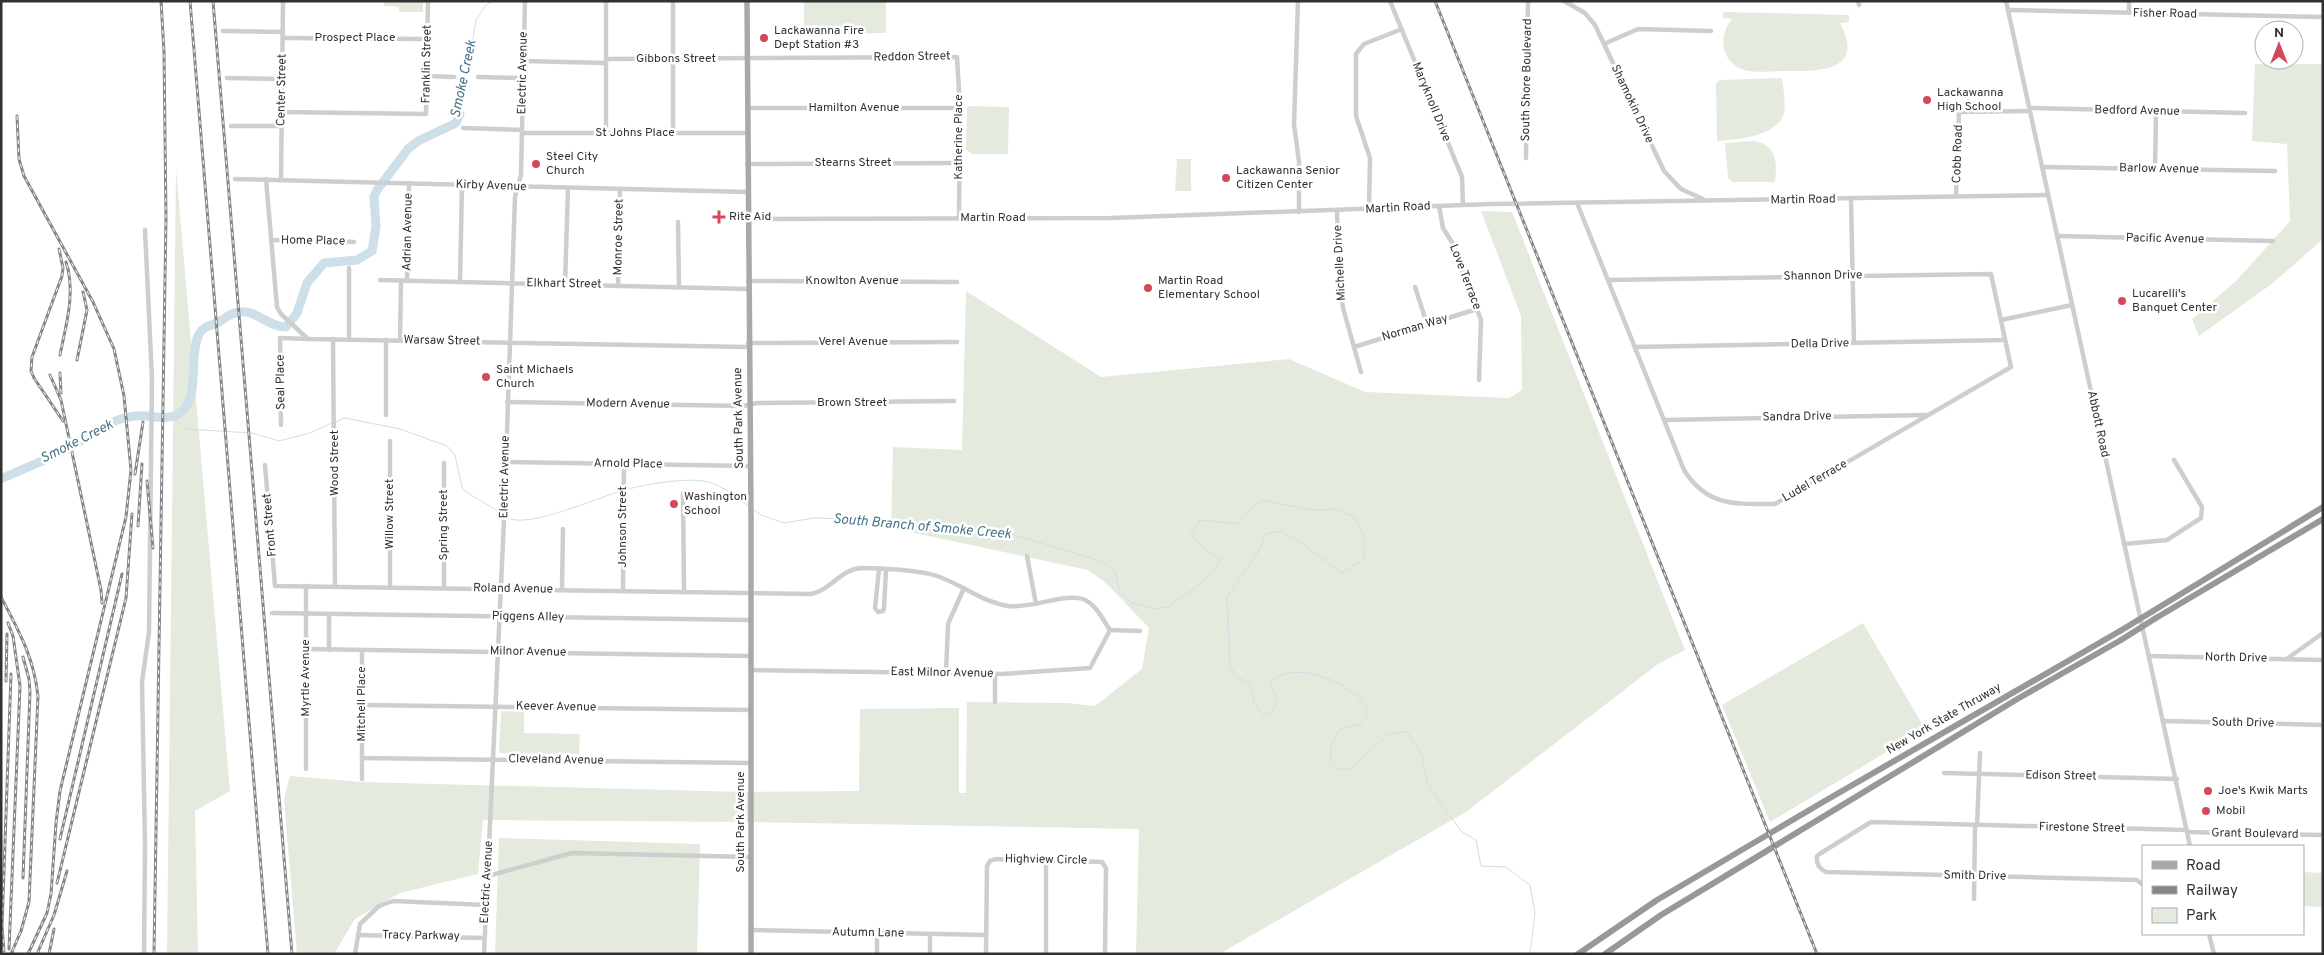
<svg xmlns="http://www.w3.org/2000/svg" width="2324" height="955" font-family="Overpass,sans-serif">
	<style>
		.green { fill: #e5eade }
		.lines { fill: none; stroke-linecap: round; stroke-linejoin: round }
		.stream { stroke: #cddfe8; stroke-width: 1 }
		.river { stroke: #cddfe8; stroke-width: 9 }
		.minor { stroke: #cecece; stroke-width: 4.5 }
		.major { stroke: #a9a9a9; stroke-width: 5.5 }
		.highway { stroke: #989898; stroke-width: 6 }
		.rail-casing { stroke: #868686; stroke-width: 3 }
		.rail { stroke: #fff; stroke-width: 1; stroke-dasharray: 4; stroke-linecap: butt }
		.highway-bridge { stroke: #989898; stroke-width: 6 }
		.poi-dot { fill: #d44859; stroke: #fff; stroke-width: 2 }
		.labels { text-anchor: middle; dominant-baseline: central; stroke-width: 5; stroke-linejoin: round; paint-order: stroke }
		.street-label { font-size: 12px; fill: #313131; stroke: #fff }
		.poi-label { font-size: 12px; fill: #313131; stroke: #fff; text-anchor: start }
		.water-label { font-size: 14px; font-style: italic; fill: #47758c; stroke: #fff }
	</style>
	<rect width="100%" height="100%" fill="#fff"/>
	<g class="green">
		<path d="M384,1H423V12H399V7L384,6Z"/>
		<path d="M804,1H886V33L804,34Z"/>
		<path d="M1723,12L1849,15V22L1840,23C1867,74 1815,71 1781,71C1769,71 1750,74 1739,68C1720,58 1719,34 1732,19L1723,18Z"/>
		<path d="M2255,64H2323V239L2273,283L2199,336L2192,319L2237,280L2290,221L2287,144L2252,141Z"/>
		<path d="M1782,78C1783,89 1787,106 1783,116C1774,137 1736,140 1717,141L1716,83L1720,80Z"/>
		<path d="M967,106L1009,107L1008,154H972L966,149Z"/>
		<path d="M1754,141C1777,145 1777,162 1775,182H1733L1728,178L1725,143Z"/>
		<path d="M1177,159H1191V191H1175Z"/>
		<path d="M176,169L230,791L195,811L198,954H167Z"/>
		<path d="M1481,211L1512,212L1685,650L1658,664L1466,812L1219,954H1136L1139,829L744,822L483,820L478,874L400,893L355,919L334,954H297L284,799L290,776L361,782L744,792L859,791L860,709L959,708V793H966L967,702L1067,703L1095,706L1142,669L1149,628L1107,584L1088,570L891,528L893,447L962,450L966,291L1101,377L1289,359L1365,392L1509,398L1522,390L1521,316Z"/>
		<path d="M1863,623L1925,729L1770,822L1722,705Z"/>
		<path d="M501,711L524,712V733L580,734L579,754L499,753Z"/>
		<path d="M499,838L700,844L697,954H495Z"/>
		<path d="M2303,872L2323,873V907L2303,906Z"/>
	</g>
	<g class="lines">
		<g class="stream">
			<path d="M460,114L476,20L485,6L492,1"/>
			<path d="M173,416L186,429L252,433L279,441L310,433L332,423"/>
			<path d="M336,422L345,418L400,429L447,446L455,455L462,487L466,492L503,514"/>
			<path d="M625,490C646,484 682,478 704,481C721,484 735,496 748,506"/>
			<path d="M754,510L761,515L784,523L814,518L856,519L1015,535L1103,562L1115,572L1119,590L1130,602L1154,609L1168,607L1204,581L1221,560L1203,547L1191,534L1200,520L1238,524L1249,511L1262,500L1312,510L1334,509L1354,517L1364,535V559L1342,573L1294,538L1280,531L1266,534L1258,552L1227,597L1230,665L1236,676L1250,684L1255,704L1263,715L1274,710L1277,700L1270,681C1293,663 1330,676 1352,692C1359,697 1365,705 1370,712L1360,724L1340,729L1332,743L1330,760L1338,769H1350L1387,735L1407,731L1422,755L1427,781L1437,799L1462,832L1476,840L1481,866L1506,867L1530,885L1535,913L1530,954"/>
			<path d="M506,517C524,531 599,497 621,491"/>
		</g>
		<path class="river" d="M1,479C23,469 46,460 67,449C83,441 97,428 113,422C119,419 128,417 135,416C148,414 169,422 180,413C201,398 188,356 199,334C203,326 210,326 217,323C222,321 225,317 230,315C252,303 265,327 286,327L297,313L307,283L324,263L357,260L372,251L376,227L374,197L377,190L408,149L418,141L456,123L460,114"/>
		<g class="minor">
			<path d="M606,1V133"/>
			<path d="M673,1V133"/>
			<path d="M1298,1L1294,124L1299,162V212"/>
			<path d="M1390,1L1462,177L1463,205"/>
			<path d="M1564,1L1585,13L1595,25L1664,171L1681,189L1703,199"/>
			<path d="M1858,1L1859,5"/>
			<path d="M2006,1L2190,846"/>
			<path d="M2008,10L2323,17"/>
			<path d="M2129,13V1"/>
			<path d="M223,31L283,32"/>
			<path d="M283,38L427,39"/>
			<path d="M1604,44L1638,29L1711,31"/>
			<path d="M606,59L957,57L960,108L959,218"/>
			<path d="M524,61L606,63"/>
			<path d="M427,76L454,77"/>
			<path d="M478,77L524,78"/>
			<path d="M227,78L282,79"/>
			<path d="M747,108H960"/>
			<path d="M2030,108L2245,113"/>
			<path d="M282,112L426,114L428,1"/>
			<path d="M231,126H282"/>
			<path d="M463,128L522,130"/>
			<path d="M522,133H747"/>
			<path d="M1526,158L1528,1"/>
			<path d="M747,164L960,163"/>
			<path d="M2042,167L2275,171"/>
			<path d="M2155,170L2156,111"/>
			<path d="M235,179L747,192"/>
			<path d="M266,179L277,307L281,314L308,339L748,347"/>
			<path d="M281,179L283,1"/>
			<path d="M1956,196L1959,112L2030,111"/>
			<path d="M1851,199L1854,343"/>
			<path d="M1577,203L1684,470C1707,507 1736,504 1775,504L2011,367L1991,274L1608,280"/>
			<path d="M1439,206L1443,228L1453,244L1481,320L1479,380"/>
			<path d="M1369,210L1370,158L1356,116V54L1364,44L1402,29"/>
			<path d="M1337,211L1339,277L1343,308L1361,372"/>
			<path d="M748,219L1111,218L1491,204L2048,195"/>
			<path d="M678,222L679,287"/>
			<path d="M2057,236L2273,241"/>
			<path d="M272,240L354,242"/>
			<path d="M380,280L748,289"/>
			<path d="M407,281L409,183"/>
			<path d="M748,281L957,282"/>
			<path d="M460,282L462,185"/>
			<path d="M565,284L568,188"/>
			<path d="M618,286L620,189"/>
			<path d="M1415,287L1427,324"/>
			<path d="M2001,320L2072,305"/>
			<path d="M333,339L335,587"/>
			<path d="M349,339V268"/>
			<path d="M400,340L401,281"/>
			<path d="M748,343L957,342"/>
			<path d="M1354,347L1477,309"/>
			<path d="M1635,347L2005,340"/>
			<path d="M507,402L743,406L757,403L954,401"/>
			<path d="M386,415V340"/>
			<path d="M1664,420L1928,415"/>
			<path d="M281,425L280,338L308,339"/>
			<path d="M390,441V587"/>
			<path d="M506,462L750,466"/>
			<path d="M444,463V588"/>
			<path d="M265,465L275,586L811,594C831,590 841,569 861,568C880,568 920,570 937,576C961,584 982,602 1008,606C1028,609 1068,593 1083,599C1096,604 1103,620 1110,630"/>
			<path d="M683,493L684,591"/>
			<path d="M2124,544L2167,540L2201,518L2202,507L2174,460"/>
			<path d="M1027,556L1036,604"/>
			<path d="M879,569L875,608L878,612L883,611L884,608L886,570"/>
			<path d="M306,586V769"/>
			<path d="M562,589L563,529"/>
			<path d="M623,590L624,464"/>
			<path d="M272,613L750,620"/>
			<path d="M1110,630L1140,631"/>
			<path d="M306,649L750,656"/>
			<path d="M329,650V614"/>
			<path d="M362,650V779"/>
			<path d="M2149,656L2323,660"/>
			<path d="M2288,658L2323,633"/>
			<path d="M751,670L1002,674L1090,668L1110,630"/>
			<path d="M946,673L948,624L964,588"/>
			<path d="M995,702V674"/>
			<path d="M362,705L751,710"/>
			<path d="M2164,721L2323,725"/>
			<path d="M362,758L751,763"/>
			<path d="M1944,773L2177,779"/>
			<path d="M1977,825L1980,753"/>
			<path d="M2187,832L2323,835"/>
			<path d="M488,876L572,853L751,857"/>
			<path d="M2143,885L2137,880L1826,872C1819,869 1816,864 1817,856L1821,853L1871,822L2187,830"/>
			<path d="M1974,899L1975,825"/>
			<path d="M751,930L986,935"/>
			<path d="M2209,934L2214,954"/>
			<path d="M358,935L484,938"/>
			<path d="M144,954L145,845L142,682L149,632L152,379L145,230"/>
			<path d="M355,954L360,924L379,906L393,901L486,905"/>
			<path d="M484,954L504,520L515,197L521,175L525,1"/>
			<path d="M877,954V933"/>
			<path d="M930,954V934"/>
			<path d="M986,954L987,866L990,861L995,859L1102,862L1106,868L1105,954"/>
			<path d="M1046,954V860"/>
		</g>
		<path class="major" d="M747,1L751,515V954"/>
		<g class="highway">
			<path d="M2153,611L2323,507"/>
			<path d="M2156,618L2323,519"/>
			<path d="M1578,954L1657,900L1823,802L2120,631"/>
			<path d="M1605,954L1661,915L2019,698L2121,640"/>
		</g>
		<defs>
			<g id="rail">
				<path d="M190,1L268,954"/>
				<path d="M213,1L292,954"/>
				<path d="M1435,1L1817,954"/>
				<path d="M17,116L19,159L24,176L93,302L114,349L124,396L131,470L126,517L60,791L56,823L51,894L47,913L28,954"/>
				<path d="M59,249L63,268L62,276L32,357L31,371L34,378L63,421"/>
				<path d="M60,355C66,325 76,292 66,262"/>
				<path d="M77,360L87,310L83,292"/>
				<path d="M60,373L61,393"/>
				<path d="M50,375L61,400L101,590L102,603"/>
				<path d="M135,474L143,422"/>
				<path d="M147,481L153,548"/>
				<path d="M138,526L142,464"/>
				<path d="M1,597C19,631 34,658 38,696L29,902L21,931L11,954"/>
				<path d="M8,623L13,636L20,686L9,949"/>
				<path d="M23,657L29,679L30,692L23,878"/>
				<path d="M6,681L7,634"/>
				<path d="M60,839L122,574"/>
				<path d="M57,883L126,598L132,514"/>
				<path d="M4,951L2,927L11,674"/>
				<path d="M37,954L54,915L67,871"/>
				<path d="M49,954L54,929"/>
				<path d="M154,954L166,218L164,52L161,1"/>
			</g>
		</defs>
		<use href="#rail" class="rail-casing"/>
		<use href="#rail" class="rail"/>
		<g class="highway-bridge">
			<path d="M2120,631L2153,611"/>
			<path d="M2121,640L2156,618"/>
		</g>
	</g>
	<g class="poi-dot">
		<circle cx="764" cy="38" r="5"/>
		<circle cx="1927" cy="100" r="5"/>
		<circle cx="536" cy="164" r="5"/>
		<circle cx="1226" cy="178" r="5"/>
		<path d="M716.5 209.5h5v5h5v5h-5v5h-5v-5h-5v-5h5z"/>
		<circle cx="1148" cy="288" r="5"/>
		<circle cx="2122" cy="301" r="5"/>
		<circle cx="486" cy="377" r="5"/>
		<circle cx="674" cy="504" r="5"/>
		<circle cx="2208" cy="791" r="5"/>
		<circle cx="2206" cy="811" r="5"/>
	</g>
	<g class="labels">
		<g class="street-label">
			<text transform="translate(2165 14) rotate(1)">Fisher Road</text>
			<text x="355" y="38">Prospect Place</text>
			<text transform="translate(912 57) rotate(-1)">Reddon Street</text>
			<text x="676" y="59">Gibbons Street</text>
			<text transform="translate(427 64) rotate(-89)">Franklin Street</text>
			<text transform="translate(523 73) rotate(-89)">Electric Avenue</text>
			<text transform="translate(1527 80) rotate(-89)">South Shore Boulevard</text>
			<text transform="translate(282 90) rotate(-89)">Center Street</text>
			<text transform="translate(1431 102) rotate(68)">Maryknoll Drive</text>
			<text transform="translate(1632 104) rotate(65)">Shamokin Drive</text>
			<text x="854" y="108">Hamilton Avenue</text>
			<text transform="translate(2137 111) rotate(1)">Bedford Avenue</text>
			<text x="635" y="133">St Johns Place</text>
			<text transform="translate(959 137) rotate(-90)">Katherine Place</text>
			<text transform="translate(1958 154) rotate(-88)">Cobb Road</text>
			<text x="853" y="163">Stearns Street</text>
			<text transform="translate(2159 169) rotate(1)">Barlow Avenue</text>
			<text transform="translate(491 186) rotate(2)">Kirby Avenue</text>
			<text transform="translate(1803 200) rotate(-1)">Martin Road</text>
			<text transform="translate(1398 208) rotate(-3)">Martin Road</text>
			<text x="993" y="218">Martin Road</text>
			<text transform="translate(408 232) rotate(-89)">Adrian Avenue</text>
			<text transform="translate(619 237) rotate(-89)">Monroe Street</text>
			<text transform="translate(2165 239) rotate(1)">Pacific Avenue</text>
			<text transform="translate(313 241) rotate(1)">Home Place</text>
			<text transform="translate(1340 263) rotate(-93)">Michelle Drive</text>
			<text transform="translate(1823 276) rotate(-1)">Shannon Drive</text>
			<text transform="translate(1465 277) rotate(69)">Love Terrace</text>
			<text x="852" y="281">Knowlton Avenue</text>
			<text transform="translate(564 284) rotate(1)">Elkhart Street</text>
			<text transform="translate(1415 328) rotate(-17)">Norman Way</text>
			<text transform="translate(442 341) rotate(1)">Warsaw Street</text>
			<text x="853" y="342">Verel Avenue</text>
			<text transform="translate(1820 344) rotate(-1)">Della Drive</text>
			<text transform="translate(281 382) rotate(-91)">Seal Place</text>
			<text x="852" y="403">Brown Street</text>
			<text transform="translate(628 404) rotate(1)">Modern Avenue</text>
			<text transform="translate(1797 417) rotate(-1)">Sandra Drive</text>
			<text transform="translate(739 418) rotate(-91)">South Park Avenue</text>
			<text transform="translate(2098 424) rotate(78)">Abbott Road</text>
			<text transform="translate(335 463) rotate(-90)">Wood Street</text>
			<text transform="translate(628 464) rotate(1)">Arnold Place</text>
			<text transform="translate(505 477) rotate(-89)">Electric Avenue</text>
			<text transform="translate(1815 481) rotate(-30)">Ludel Terrace</text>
			<text transform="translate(390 514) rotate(-90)">Willow Street</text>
			<text transform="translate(270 525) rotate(-95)">Front Street</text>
			<text transform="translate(444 525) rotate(-90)">Spring Street</text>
			<text transform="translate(623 527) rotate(-90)">Johnson Street</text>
			<text transform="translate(513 589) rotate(1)">Roland Avenue</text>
			<text transform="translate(528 617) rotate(1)">Piggens Alley</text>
			<text transform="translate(528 652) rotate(1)">Milnor Avenue</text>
			<text transform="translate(2236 658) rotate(1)">North Drive</text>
			<text transform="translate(942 673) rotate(1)">East Milnor Avenue</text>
			<text transform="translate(306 678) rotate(-90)">Myrtle Avenue</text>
			<text transform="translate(362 704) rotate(-90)">Mitchell Place</text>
			<text transform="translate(556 707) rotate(1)">Keever Avenue</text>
			<text transform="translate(1944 719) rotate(-30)">New York State Thruway</text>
			<text transform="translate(2243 723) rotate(1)">South Drive</text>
			<text transform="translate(556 760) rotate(1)">Cleveland Avenue</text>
			<text transform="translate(2061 776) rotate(1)">Edison Street</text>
			<text transform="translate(741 822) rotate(-90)">South Park Avenue</text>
			<text transform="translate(2082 828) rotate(1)">Firestone Street</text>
			<text transform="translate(2255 834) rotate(1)">Grant Boulevard</text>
			<text transform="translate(1046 860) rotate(1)">Highview Circle</text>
			<text transform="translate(1975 876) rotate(1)">Smith Drive</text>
			<text transform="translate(487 882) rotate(-87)">Electric Avenue</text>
			<text transform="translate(868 933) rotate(1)">Autumn Lane</text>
			<text transform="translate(421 936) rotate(1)">Tracy Parkway</text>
		</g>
		<g class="poi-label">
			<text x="774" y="31">Lackawanna Fire<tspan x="774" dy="14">Dept Station #3</tspan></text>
			<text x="1937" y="93">Lackawanna<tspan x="1937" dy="14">High School</tspan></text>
			<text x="546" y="157">Steel City<tspan x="546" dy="14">Church</tspan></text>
			<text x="1236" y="171">Lackawanna Senior<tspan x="1236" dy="14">Citizen Center</tspan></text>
			<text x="729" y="217">Rite Aid</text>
			<text x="1158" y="281">Martin Road<tspan x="1158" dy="14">Elementary School</tspan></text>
			<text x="2132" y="294">Lucarelli's<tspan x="2132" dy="14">Banquet Center</tspan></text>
			<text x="496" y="370">Saint Michaels<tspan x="496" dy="14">Church</tspan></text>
			<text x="684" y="497">Washington<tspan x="684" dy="14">School</tspan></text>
			<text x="2218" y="791">Joe's Kwik Marts</text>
			<text x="2216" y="811">Mobil</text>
		</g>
		<g class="water-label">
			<text transform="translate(464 79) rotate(-78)">Smoke Creek</text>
			<text transform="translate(77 442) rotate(-27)">Smoke Creek</text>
			<text transform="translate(922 527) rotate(5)">South Branch of Smoke Creek</text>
		</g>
	</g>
	<rect width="2324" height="955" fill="none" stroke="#313131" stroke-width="5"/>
	<rect x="2142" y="845" width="162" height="90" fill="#ffffff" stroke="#adadad"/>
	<rect x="2152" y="861" width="25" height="8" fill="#a9a9a9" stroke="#adadad"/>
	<text x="2186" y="870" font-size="15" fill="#313131">Road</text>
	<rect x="2152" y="886" width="25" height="8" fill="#868686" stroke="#adadad"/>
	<text x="2186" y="895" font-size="15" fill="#313131">Railway</text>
	<rect x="2152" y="908" width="25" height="15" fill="#e5eade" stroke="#adadad"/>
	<text x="2186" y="920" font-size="15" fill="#313131">Park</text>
	<g transform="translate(2279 45)"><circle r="24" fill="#ffffff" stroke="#adadad"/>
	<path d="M0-4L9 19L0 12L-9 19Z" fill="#d44859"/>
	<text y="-8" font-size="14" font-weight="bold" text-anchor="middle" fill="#313131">N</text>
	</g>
</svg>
